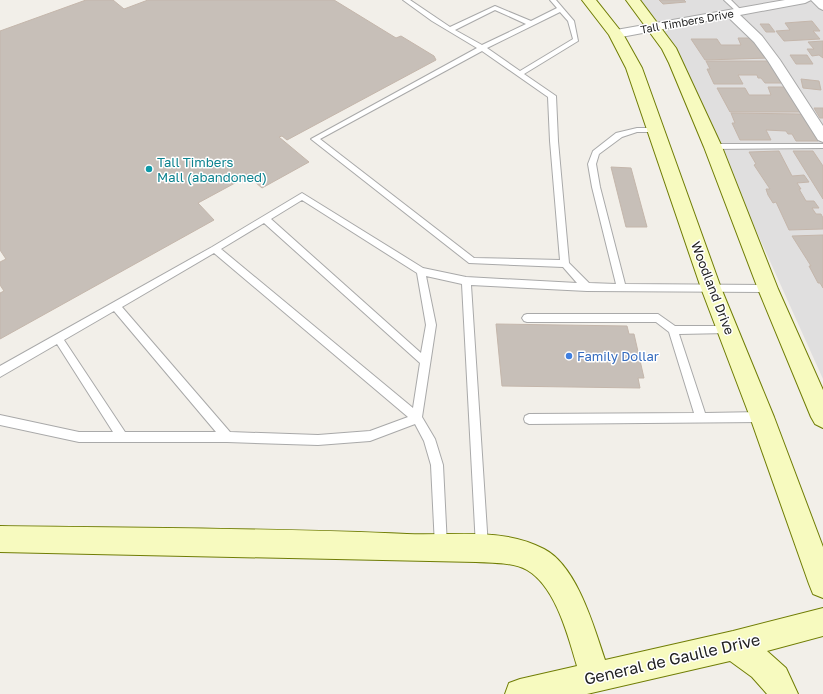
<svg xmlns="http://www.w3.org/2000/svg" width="823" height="694" font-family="'Golos Text',sans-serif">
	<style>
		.residential { fill: #e0dfdf }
		.building { fill: #c7bfb8; stroke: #c4b6ab }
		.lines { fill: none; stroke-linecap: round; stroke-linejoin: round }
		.lane-casing { stroke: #a9a9a9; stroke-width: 2 }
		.street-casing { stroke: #a9a9a9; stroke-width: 2 }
		.secondary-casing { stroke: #707d05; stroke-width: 2 }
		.lane { fill: #fff; fill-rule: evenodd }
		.street { fill: #fff; fill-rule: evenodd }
		.secondary { fill: #f7fabf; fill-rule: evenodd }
		.culture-dot { fill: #0f9aa8; stroke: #fff; stroke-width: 1.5 }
		.shop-dot { fill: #3f7fe0; stroke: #fff; stroke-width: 1.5 }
		.labels { text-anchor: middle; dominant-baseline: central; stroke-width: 3; stroke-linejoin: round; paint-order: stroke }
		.far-street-label { font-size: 11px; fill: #222; stroke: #fff }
		.culture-label { font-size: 13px; fill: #0d838f; stroke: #fff; text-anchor: start }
		.street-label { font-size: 13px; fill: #222; stroke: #fff }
		.shop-label { font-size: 13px; fill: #366cbe; stroke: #fff; text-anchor: start }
		.near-street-label { font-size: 16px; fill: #222; stroke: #fff }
	</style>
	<rect width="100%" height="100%" fill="#f2efe9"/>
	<path class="residential" d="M638,0H823V379L669,37Z"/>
	<g class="building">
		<path d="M86,0H113L124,9L148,0H334L396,38L401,36L434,56L436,60L287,140L282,136L279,137L309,162L262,188L248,176L198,203L214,220L0,339V293L4,291L0,285V262L6,259L0,250V31Z"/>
		<path d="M659,0H684L686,2L663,4Z"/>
		<path d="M812,21L820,31H813L820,39L784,41L776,31L790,30L785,23Z"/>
		<path d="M760,24H769L775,32H766Z"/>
		<path d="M738,38H756L769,58L705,60L691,39H717L721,45H741Z"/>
		<path d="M823,41V58L819,55L812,56L807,49H814L808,42Z"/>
		<path d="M790,55H807L813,64H796Z"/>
		<path d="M706,61H771L785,83H765L761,78H758L757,75H738L743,84H714L707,69H710Z"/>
		<path d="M801,79L819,81L821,90L803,88Z"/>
		<path d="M768,87H788L802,112H730L717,88H745L749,95H771Z"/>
		<path d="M814,108H823V118H820Z"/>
		<path d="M731,113L802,114L818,141H796L792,134H788L786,131L766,130L771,140H740L732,123H735Z"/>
		<path d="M779,151L792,176L804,175L809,182L797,183L801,189H799L806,201H814L819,208H812L816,214H821L823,218V229L789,230L776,202L773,203L768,195L766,189H770L754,165L756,164L749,152Z"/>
		<path d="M793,151H813L823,166V199Z"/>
		<path d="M611,167L631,168L647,227H626Z"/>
		<path d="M823,235V288L820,283H818L809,266H811L792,236Z"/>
		<path d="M496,324L627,326L629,334H634L644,378H638L640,388L502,386Z"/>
	</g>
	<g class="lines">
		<defs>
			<g id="lane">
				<path d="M403,0H410L450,27L495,6L531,21L557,8L550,0H556L574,21L578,41L524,74L556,96L558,141L569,263L589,283L616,284L592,187L588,164L593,151L616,133L637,128H657L661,130L660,132H637L622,137L599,154L596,164L600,187L625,284L768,285L771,286L773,289L771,292L587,291L471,285L488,547L486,551L482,553L478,551L476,547L462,284L426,276L436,325L422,417L435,439L443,465L447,546L445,550L441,552L437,550L435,546L431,465L424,441L415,424L370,441L318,445L227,442H79L0,425V415L79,432H113L57,344L0,377V366L212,247L302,193L423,268L466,277L577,283L563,267L469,263L311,139L477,48L432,21ZM495,10L526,24L482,45L455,30ZM560,12L568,21L573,39L520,71L487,48ZM482,51L548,97L550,141L560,260L474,258L320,139ZM302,200L417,273L426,325L421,353L271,219ZM264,223L420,363L413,408L221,249ZM214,253L408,417L370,431L318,435L230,432L122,307ZM114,311L216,432H125L64,340Z"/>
				<path d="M724,0H731L743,12L738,13Z"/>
				<path d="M713,144H823V148L710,149V145Z"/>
				<path d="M527,314H658L675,326H731L733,329L731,332L728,333L679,334L705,413L762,412L766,414L767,417L766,420L762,422L529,424L525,422L524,419L525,416L529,414L694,413L669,332L656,322H527L524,321L522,318L524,315Z"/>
			</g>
			<g id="street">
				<path d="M785,0H811L805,3L740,15L762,36L780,60L823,126V142L818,140L768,61L754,42L728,17L616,38L610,34L616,30Z"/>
				<path d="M811,0H823V10L819,8Z"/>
			</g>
			<g id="secondary">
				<path d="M582,0H596L623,34L642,68L721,288L774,417L823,547V598L813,594L809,584L750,417L701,288L626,68L609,35Z"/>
				<path d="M626,0H640L676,48L722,147L778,289L823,390V428L815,424L811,417L758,289L704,147L669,63L662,49Z"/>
				<path d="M0,526C136,528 271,528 407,534C452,536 503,527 544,549C577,566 594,627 605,660L733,631L823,608V636L767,651L786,668L798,694H767L752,677L730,661L587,694H505L509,683L520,679L577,666C568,636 556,587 527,570C513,562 492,563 476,562L0,552Z"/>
			</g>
		</defs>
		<use href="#lane" class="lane-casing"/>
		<use href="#street" class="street-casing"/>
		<use href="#secondary" class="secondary-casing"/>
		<use href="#lane" class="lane"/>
		<use href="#street" class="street"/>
		<use href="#secondary" class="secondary"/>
	</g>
	<circle class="culture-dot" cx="149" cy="169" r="4"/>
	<circle class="shop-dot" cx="569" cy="356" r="4"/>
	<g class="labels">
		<g class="far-street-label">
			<text transform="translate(687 21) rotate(-10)">Tall Timbers Drive</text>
		</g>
		<g class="culture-label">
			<text x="157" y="162">Tall Timbers<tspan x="157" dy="15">Mall (abandoned)</tspan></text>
		</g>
		<g class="street-label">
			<text transform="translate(713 288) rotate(69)">Woodland Drive</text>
		</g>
		<g class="shop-label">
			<text x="577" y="356">Family Dollar</text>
		</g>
		<g class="near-street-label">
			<text transform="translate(672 659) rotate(-13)">General de Gaulle Drive</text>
		</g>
	</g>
</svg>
